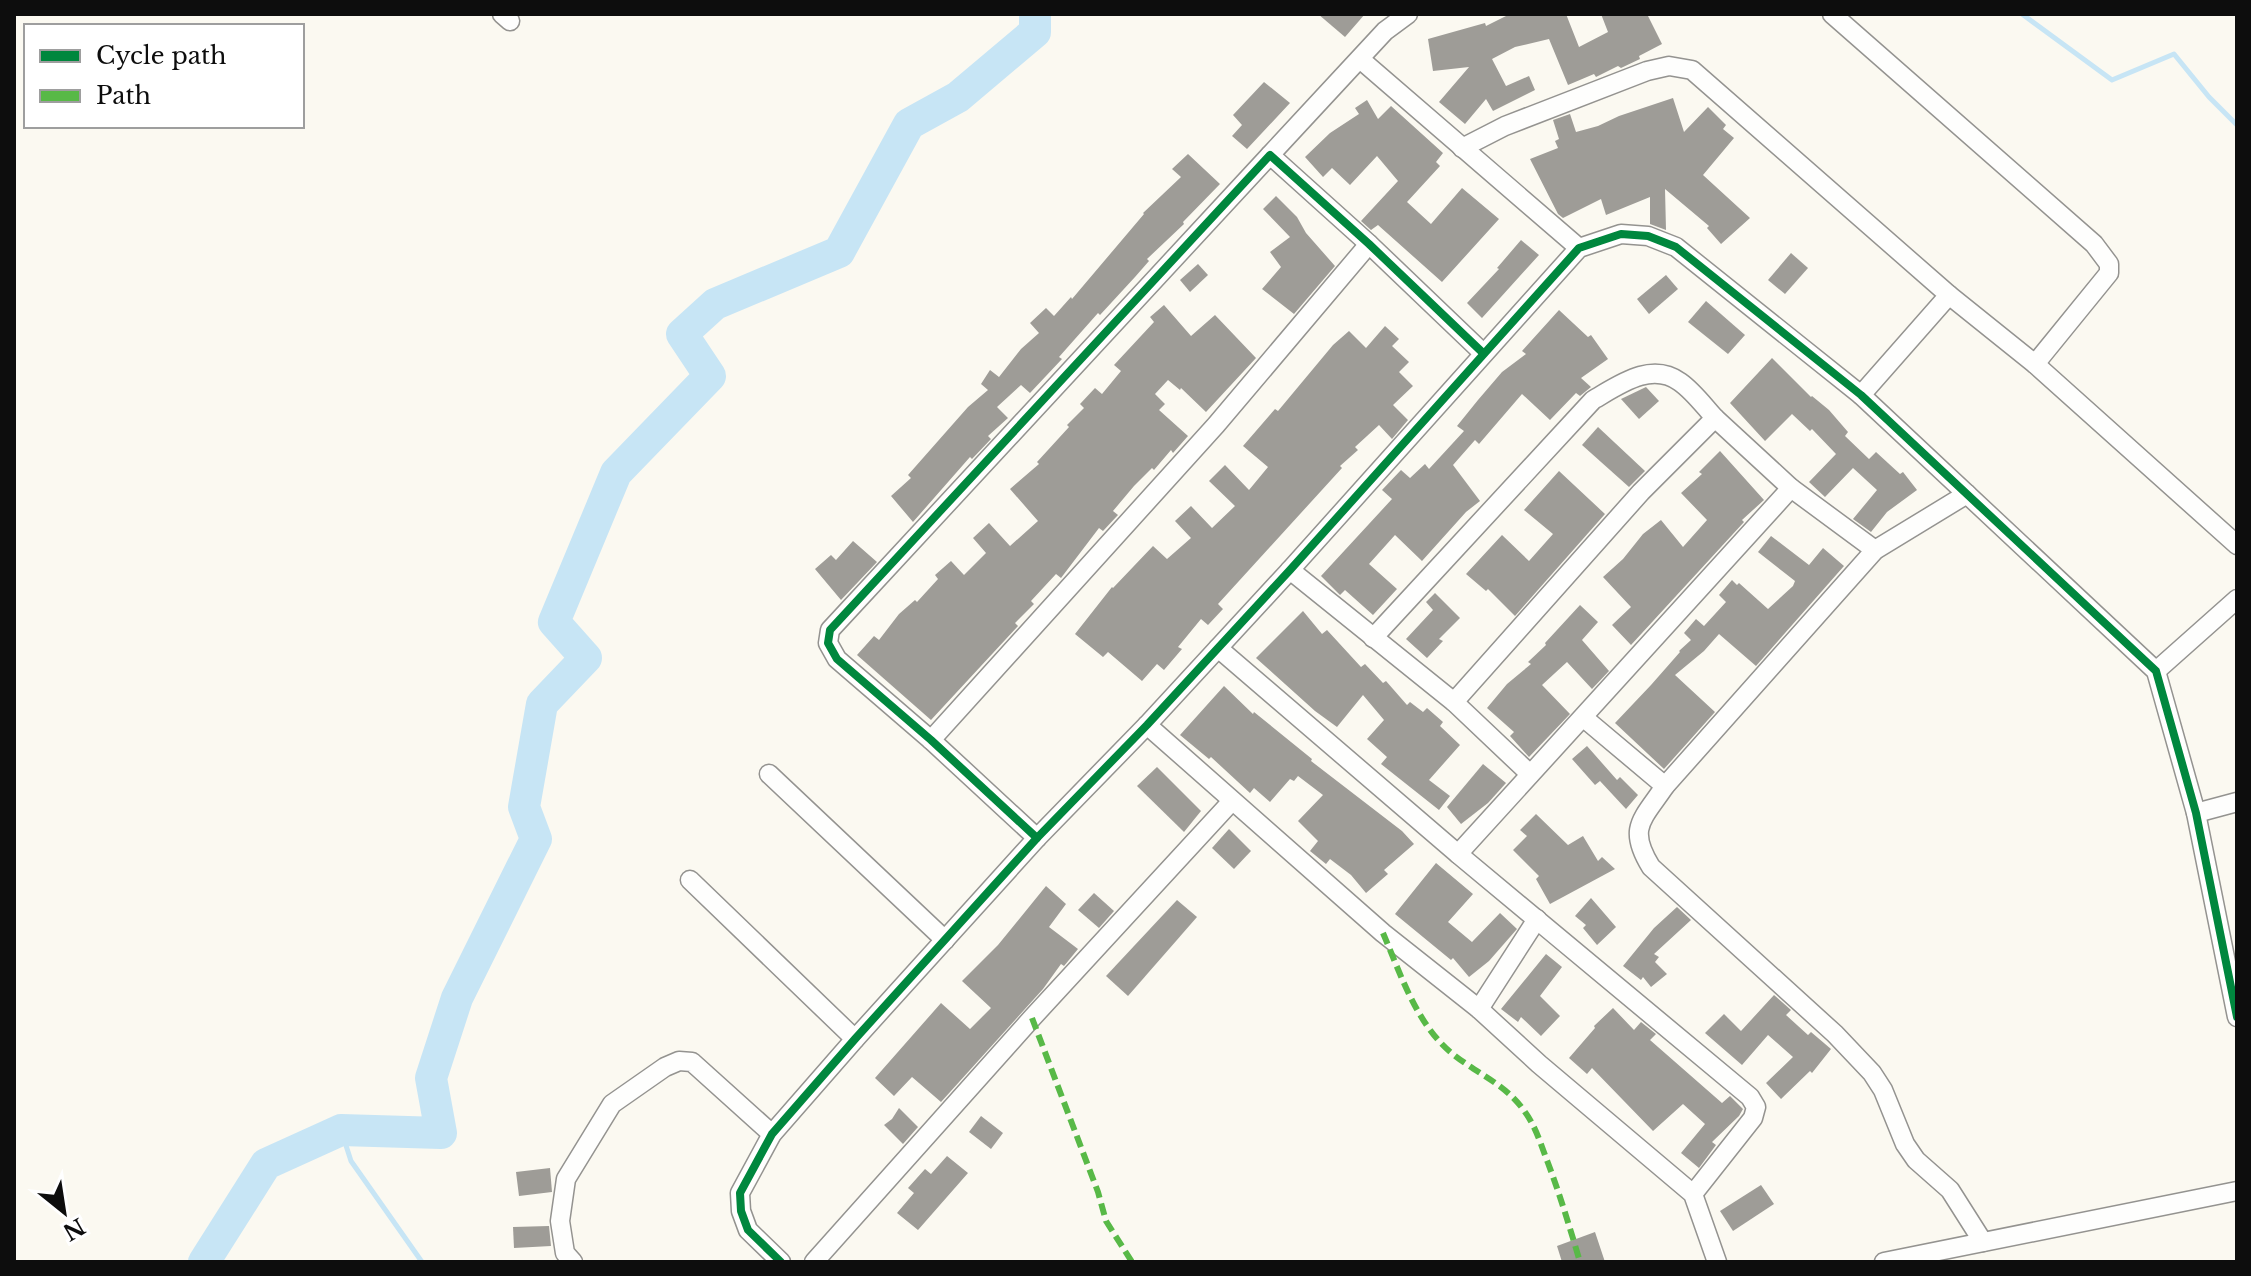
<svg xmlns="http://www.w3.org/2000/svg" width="2251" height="1276" font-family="'Libre Baskerville',serif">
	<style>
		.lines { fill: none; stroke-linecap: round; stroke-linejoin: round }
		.stream { stroke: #c7e5f5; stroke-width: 5 }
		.river { stroke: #c7e5f5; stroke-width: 32 }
		.building { fill: #9e9c97 }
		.minor-casing { stroke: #949390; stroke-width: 21 }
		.minor { stroke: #fefefd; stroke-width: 18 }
		.quiet { stroke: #58b947; stroke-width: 6; stroke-dasharray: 12 6; stroke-linecap: butt }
		.cycleway-casing { stroke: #fff; stroke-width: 13 }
		.cycleway { stroke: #00873e; stroke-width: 8 }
	</style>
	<rect width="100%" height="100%" fill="#fbf9f1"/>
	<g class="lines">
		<g class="stream">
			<path d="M2022,14L2112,80L2174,54L2209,97L2237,125"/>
			<path d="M341,1130L351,1161L422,1262"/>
		</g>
		<path class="river" d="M204,1262L266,1164L341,1130L441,1133L431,1078L457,998L536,839L524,807L542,704L586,658L554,622L616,473L710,376L682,334L715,304L839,252L909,124L958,97L1035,32V14"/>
	</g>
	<g class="building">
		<path d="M1318,14H1365L1345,37Z"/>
		<path d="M1510,14H1566L1579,47L1608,32L1601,14H1647L1662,44L1639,56L1640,59L1621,68L1618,66L1596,77L1594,74L1568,85L1549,39L1515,47L1492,59L1506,86L1529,76L1535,90L1493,111L1486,99L1465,124L1439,102L1469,67L1433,71L1428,39L1485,23L1486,26Z"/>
		<path d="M1264,82L1290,103L1247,149L1232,136L1242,125L1233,115Z"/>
		<path d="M1673,98L1684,132L1708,107L1726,125L1723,129L1734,138L1703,175L1750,218L1721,244L1707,228L1709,226L1665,189L1666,230L1650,224V197L1606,215L1601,199L1563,218L1558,214L1530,159L1558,148L1555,141L1559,139L1553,120L1570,114L1576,132L1598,126L1619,116Z"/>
		<path d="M1367,100L1378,119L1391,106L1443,153L1436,162L1440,166L1407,202L1431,224L1462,188L1499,219L1442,282L1378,225L1371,230L1361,221L1398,181L1377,156L1350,185L1332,168L1323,177L1305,157L1330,133L1359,114L1355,108Z"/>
		<path d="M1188,154L1220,184L1183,222L1184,224L1147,259L1149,261L1135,277L1100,315L1098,313L1059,357L1062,359L1030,393L1021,385L997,407L1008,418L988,436L991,439L972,459L970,457L913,522L891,496L911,478L908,475L968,407L988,390L981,384L990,370L999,377L1021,349L1039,333L1030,323L1046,308L1054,316L1071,297L1072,299L1144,214L1143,213L1181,177L1172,169Z"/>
		<path d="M1276,196L1297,217L1306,233L1335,266L1294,314L1262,289L1281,267L1270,252L1290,237L1263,209Z"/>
		<path d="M1521,240L1539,255L1482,318L1467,303L1499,269L1497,268Z"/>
		<path d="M1791,253L1808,268L1785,294L1768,280Z"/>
		<path d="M1198,264L1208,275L1190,292L1180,280Z"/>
		<path d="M1666,275L1678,289L1649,314L1637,299Z"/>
		<path d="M1706,301L1745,335L1728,354L1688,322Z"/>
		<path d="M1164,305L1191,336L1215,315L1256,358L1206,412L1181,388L1180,390L1168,380L1155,394L1165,404L1159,410L1188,436L1173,453L1171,450L1154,470L1152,468L1134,486L1113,511L1118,515L1103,531L1099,528L1061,578L1056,574L1031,601L1034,604L1015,623L1018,626L931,720L857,655L874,636L879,640L899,614L915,600L917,602L938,579L935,575L951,561L964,575L986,553L973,538L989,523L1010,546L1038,521L1010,489L1039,464L1037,462L1069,427L1067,425L1084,408L1080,404L1095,388L1102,394L1121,371L1114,365L1154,322L1150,317Z"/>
		<path d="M1559,310L1588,337L1591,335L1608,359L1581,378L1591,387L1580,396L1576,393L1550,420L1522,394L1479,444L1475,440L1453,465L1480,501L1466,512L1422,561L1395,535L1369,564L1397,589L1373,615L1345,590L1340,595L1321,576L1392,499L1382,490L1401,470L1410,478L1425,464L1429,469L1464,431L1457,426L1478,400L1502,372L1526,354L1522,351Z"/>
		<path d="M1385,326L1399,339L1392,346L1409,362L1399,372L1413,386L1393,405L1408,420L1392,439L1379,425L1355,447L1358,450L1340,466L1342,468L1218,604L1223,609L1208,625L1201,619L1178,647L1182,649L1164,670L1157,664L1142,681L1108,652L1103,657L1075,634L1112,587L1113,588L1153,546L1167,559L1191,538L1175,521L1191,506L1212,528L1235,506L1209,481L1225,465L1249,490L1268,467L1243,446L1275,409L1278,411L1333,345L1349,331L1366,348Z"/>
		<path d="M1772,358L1811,397L1812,396L1829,410L1848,432L1845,436L1869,459L1876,452L1900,474L1903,472L1917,490L1887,512L1871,532L1853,519L1877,490L1853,468L1825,497L1809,482L1836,454L1812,429L1810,431L1792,414L1765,441L1730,403Z"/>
		<path d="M1646,387L1659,401L1639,419L1621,399Z"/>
		<path d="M1598,427L1645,471L1629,487L1582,445Z"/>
		<path d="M1720,451L1764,500L1742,520L1744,522L1631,645L1612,625L1631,607L1603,577L1623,559L1643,534L1661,520L1683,547L1707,520L1681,493L1702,474L1699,472Z"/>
		<path d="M1559,471L1605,514L1515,616L1488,589L1486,591L1466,574L1502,535L1529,561L1553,534L1524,510Z"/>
		<path d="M1771,536L1809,565L1823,548L1844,566L1756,666L1719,634L1704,651L1675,675L1715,712L1664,769L1615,723L1651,685L1680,652L1679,651L1691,640L1684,633L1696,619L1704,626L1726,602L1719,595L1732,580L1737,585L1739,583L1768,609L1793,586L1795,581L1758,552Z"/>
		<path d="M853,541L877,562L841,600L815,569L831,555L836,560Z"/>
		<path d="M1435,593L1460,618L1439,639L1443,641L1427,658L1406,639L1433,610L1426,602Z"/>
		<path d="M1580,605L1598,622L1582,640L1609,671L1592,689L1567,662L1542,685L1570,714L1529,757L1510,736L1514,732L1487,708L1507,684L1531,664L1528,662L1546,645L1545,643Z"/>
		<path d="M1303,611L1322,634L1327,630L1361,667L1365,664L1383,683L1386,681L1407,705L1410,702L1423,712L1427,708L1443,722L1440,726L1460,745L1429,780L1450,796L1439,810L1381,764L1387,757L1367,739L1384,720L1363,695L1337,727L1315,711L1256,658Z"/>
		<path d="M1224,686L1253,714L1254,712L1312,759L1311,761L1402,831L1414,844L1384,870L1388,874L1366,893L1351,875L1330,859L1326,864L1310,851L1318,841L1298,821L1323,795L1298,776L1294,781L1290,779L1270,802L1254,788L1250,793L1211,757L1209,759L1180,735Z"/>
		<path d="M1587,746L1617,780L1620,777L1638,795L1626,809L1600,781L1595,785L1572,759Z"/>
		<path d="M1483,764L1506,783L1488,803L1461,824L1447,807Z"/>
		<path d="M1157,767L1201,811L1184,832L1137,786Z"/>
		<path d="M1536,814L1568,845L1583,836L1598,861L1602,857L1615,869L1550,904L1536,879L1539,876L1513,850L1527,836L1520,830Z"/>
		<path d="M1229,829L1251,851L1234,869L1212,848Z"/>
		<path d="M1436,863L1473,894L1448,922L1472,942L1500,913L1517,929L1489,961L1469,977L1453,958L1451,960L1395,914Z"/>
		<path d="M1046,886L1066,904L1049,927L1078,949L1064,966L1061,964L1043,989L941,1102L912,1077L894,1096L875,1078L941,1003L970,1029L991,1008L962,981L998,945Z"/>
		<path d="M1094,893L1114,911L1099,928L1078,910Z"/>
		<path d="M1591,898L1616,927L1597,945L1583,928L1586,925L1575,916Z"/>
		<path d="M1177,900L1197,917L1128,996L1106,976Z"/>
		<path d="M1677,907L1691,920L1654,954L1659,957L1655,962L1667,974L1651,987L1643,977L1641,980L1623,966L1654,928Z"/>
		<path d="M1546,954L1562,967L1540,996L1560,1016L1541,1036L1521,1017L1518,1022L1501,1009Z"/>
		<path d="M1774,995L1791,1010L1786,1015L1808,1035L1811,1032L1831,1049L1812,1073L1810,1071L1781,1099L1766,1083L1793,1057L1768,1035L1742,1065L1705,1033L1724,1014L1741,1031Z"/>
		<path d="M1613,1008L1634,1030L1641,1022L1656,1034L1650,1040L1722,1103L1730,1096L1743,1109L1739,1116L1712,1142L1716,1145L1699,1168L1681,1153L1705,1124L1683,1104L1653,1131L1592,1068L1587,1074L1569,1058L1595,1028L1594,1026Z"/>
		<path d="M899,1108L918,1127L903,1144L884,1125L892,1119Z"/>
		<path d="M981,1116L1003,1133L991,1149L969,1132Z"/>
		<path d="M947,1156L968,1173L918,1230L897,1213L914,1193L908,1188L925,1169L931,1174Z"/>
		<path d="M550,1168L552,1192L519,1196L516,1172Z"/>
		<path d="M1761,1185L1774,1204L1733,1231L1720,1211Z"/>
		<path d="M549,1226L551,1246L514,1248L513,1227Z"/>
		<path d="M1595,1232L1605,1262H1562L1557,1246Z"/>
	</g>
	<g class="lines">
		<defs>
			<g id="minor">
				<path d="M502,14L510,21"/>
				<path d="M1832,14L2094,244L2109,264V273L2035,364"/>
				<path d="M1360,59L1579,248"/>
				<path d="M1462,148L1505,126L1647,71L1669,66L1692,70L1949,295L1861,395"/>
				<path d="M1270,155L1385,31L1408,14"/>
				<path d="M1949,295L2035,364L2237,545"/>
				<path d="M1967,494L1875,550L1665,786C1642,820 1627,828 1651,867L1835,1034L1872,1073L1883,1090L1905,1144L1916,1160L1950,1190L1983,1242"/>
				<path d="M1290,570L1454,702L1530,774"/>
				<path d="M1373,638L1593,400C1619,385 1651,361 1680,382C1693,391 1704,406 1715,418"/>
				<path d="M1218,648L1458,854L1791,488"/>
				<path d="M2156,671L2237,599"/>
				<path d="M1454,702L1641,492L1715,418L1791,488L1875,550"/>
				<path d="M1584,718L1665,786"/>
				<path d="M1147,725L1383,933L1479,1009L1539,1064L1693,1194L1717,1262"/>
				<path d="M931,740L1216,425L1369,244"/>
				<path d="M769,774L945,940"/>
				<path d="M2196,813L2237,802"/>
				<path d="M1037,838L931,740L837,659L828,643L830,630L1270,155L1369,244L1483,353"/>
				<path d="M1458,854L1750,1097L1756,1107L1753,1118L1693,1194"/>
				<path d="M690,880L855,1039"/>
				<path d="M1479,1009L1537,919"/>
				<path d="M573,1262L565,1253L560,1221L566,1179L612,1104L665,1067L679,1061L692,1062L772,1134"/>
				<path d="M781,1262L748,1230L741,1211L740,1193L772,1134L855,1039L1037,838L1147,725L1290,570L1579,248L1621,234L1648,236L1676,247L1861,395L2156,671L2196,813L2237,1017"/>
				<path d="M814,1262L1032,1018L1232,801"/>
				<path d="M1884,1262L2237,1191"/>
			</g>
		</defs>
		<use href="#minor" class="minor-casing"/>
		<use href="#minor" class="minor"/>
		<g class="quiet">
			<path d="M1383,933C1401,975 1417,1026 1454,1055C1478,1074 1507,1085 1525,1112C1536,1127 1541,1145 1548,1163C1560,1195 1570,1228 1580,1262"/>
			<path d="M1032,1018L1098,1192L1106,1221L1132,1262"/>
		</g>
		<defs>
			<g id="cycleway">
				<path d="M1037,838L931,740L837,659L828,643L830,630L1270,155L1369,244L1483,353"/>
				<path d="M781,1262L748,1230L741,1211L740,1193L772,1134L855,1039L1037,838L1147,725L1290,570L1579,248L1621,234L1648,236L1676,247L1861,395L2156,671L2196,813L2237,1017"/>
			</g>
		</defs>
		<use href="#cycleway" class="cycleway-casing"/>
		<use href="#cycleway" class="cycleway"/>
	</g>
	<rect width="2251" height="1276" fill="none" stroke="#0d0d0d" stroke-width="32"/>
	<rect x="24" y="24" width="280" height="104" fill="#ffffff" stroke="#9e9e9e" stroke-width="2"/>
	<rect x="40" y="50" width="40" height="12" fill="#00873e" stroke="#9e9e9e" stroke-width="2"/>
	<text x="96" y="64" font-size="24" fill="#0d0d0d">Cycle path</text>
	<rect x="40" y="90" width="40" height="12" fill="#58b947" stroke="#9e9e9e" stroke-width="2"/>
	<text x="96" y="104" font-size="24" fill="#0d0d0d">Path</text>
	<g transform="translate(64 1212) rotate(150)" stroke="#ffffff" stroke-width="6" paint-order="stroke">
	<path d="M0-6L14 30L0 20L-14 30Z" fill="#0d0d0d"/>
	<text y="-12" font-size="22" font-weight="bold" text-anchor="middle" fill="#0d0d0d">N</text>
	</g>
</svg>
